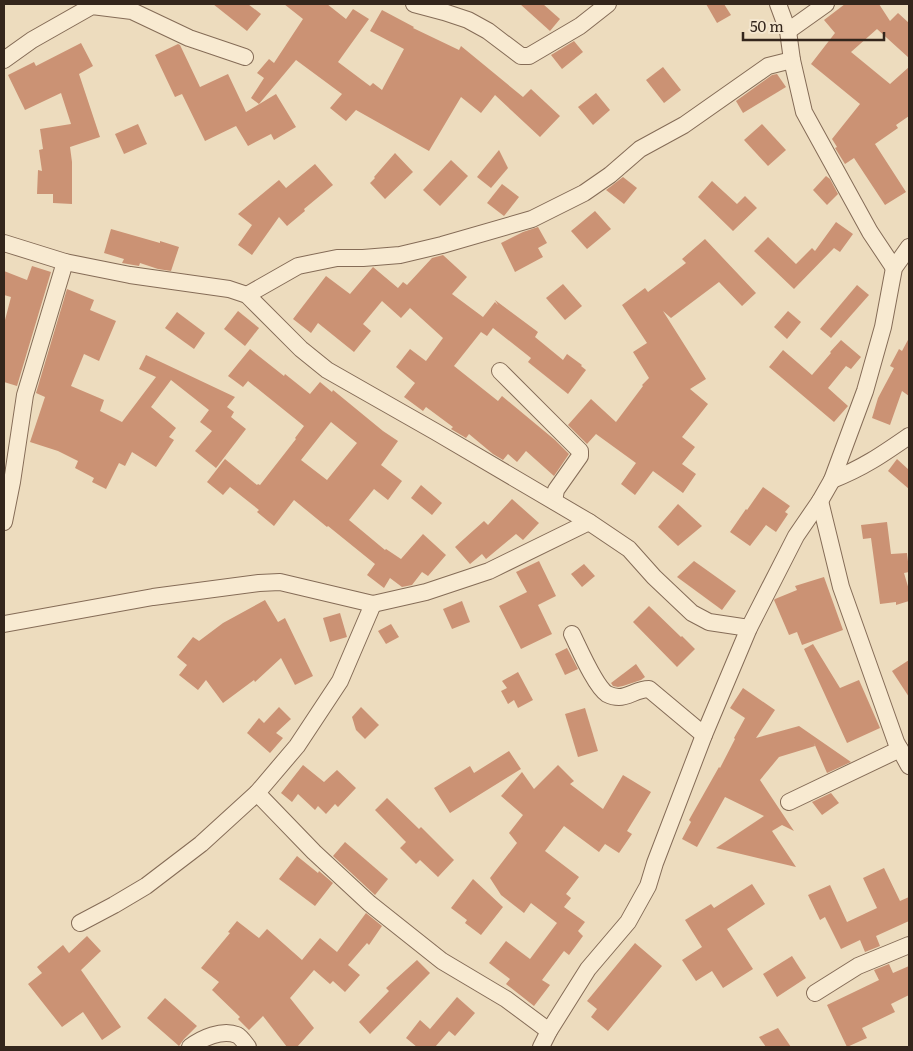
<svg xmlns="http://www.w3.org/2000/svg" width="913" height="1051" font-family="Literata,serif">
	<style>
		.building { fill: #cb9274; fill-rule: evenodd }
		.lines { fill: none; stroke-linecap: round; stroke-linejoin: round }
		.minor-casing { stroke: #856c57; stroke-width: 18 }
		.minor { stroke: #f8ead1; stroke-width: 16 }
	</style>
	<rect width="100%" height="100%" fill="#eddcbe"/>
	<g class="building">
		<path d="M213,4H248L261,14L247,31Z"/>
		<path d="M284,4H327L346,19L353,9L369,19L338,62L370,86L373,83L382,90L404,49L370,31L382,10L414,27L413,28L459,50L461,46L523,97L531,89L560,116L540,137L495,95L481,113L461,97L429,151L356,110L346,121L330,108L342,94L296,60L259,104L251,98L264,78L257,73L269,59L274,63L303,19Z"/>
		<path d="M520,4H543L560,19L550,31Z"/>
		<path d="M706,4H724L731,15L717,23Z"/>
		<path d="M845,4H879L890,21L898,13L909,23V58L877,29L851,52L890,84L909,67V116L896,125L898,128L875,144L906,192L885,205L854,158L845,164L835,148L837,147L832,139L860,104L811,64L835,33L824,20Z"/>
		<path d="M574,41L583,52L562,69L551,55Z"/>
		<path d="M81,43L93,66L79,74L100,137L70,147L72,162V204L53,203V194H37L38,170L42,171L39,150L43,149L40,129L71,124L61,93L25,110L8,75L34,62L36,66Z"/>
		<path d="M178,44L180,45L200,87L228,74L246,112L276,94L296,127L274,140L271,134L248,146L236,126L205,141L182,94L175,97L155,55Z"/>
		<path d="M663,67L681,90L664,103L646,80Z"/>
		<path d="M777,74L786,87L743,113L736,101L772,75Z"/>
		<path d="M596,93L610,110L593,125L578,107Z"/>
		<path d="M138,124L147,144L124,154L115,134Z"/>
		<path d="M762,124L786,150L768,166L744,140Z"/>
		<path d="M499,150L508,168L491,188L477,177Z"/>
		<path d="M395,153L413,172L385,199L370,183L375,178L374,177Z"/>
		<path d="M451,160L468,176L440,206L423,190Z"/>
		<path d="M315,164L333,185L304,209L305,211L287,226L279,217L252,255L238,245L252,225L238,214L279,180L286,188Z"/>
		<path d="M826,176L830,179L838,194L827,205L813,190Z"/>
		<path d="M623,177L637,188L624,204L606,190Z"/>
		<path d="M712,181L737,204L745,196L757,208L733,231L698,197Z"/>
		<path d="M502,184L519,197L504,216L487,203Z"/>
		<path d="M595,211L611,229L587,249L571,231Z"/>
		<path d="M836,222L853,234L840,252L834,248L794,289L754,251L768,237L796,264L812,248L815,251Z"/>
		<path d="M538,227L547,243L538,248L543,257L515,272L501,243L523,232Z"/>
		<path d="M111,229L160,243V241L179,247L171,271L158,269L140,263L139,266L122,263L124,259L104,253Z"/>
		<path d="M705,239L756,293L742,306L719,282L671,318L663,311L706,379L690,389L708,404L682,437L695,447L682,464L696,474L683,493L653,471L635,495L621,484L636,463L596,434L587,444L568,425L591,399L616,422L643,386L642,385L649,378L633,352L647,343L622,305L645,288L648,292L686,263L682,259Z"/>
		<path d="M443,255L467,277L452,294L483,317L495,302L498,305L495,300L538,332L535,337L563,360L567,354L582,365L581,366L586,370L568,394L528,362L531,358L493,328L487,336L481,332L454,366L498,401L502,396L555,440L569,454L554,476L526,451L517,462L508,454L503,460L493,454L469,434L466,438L451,429L453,427L426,407L423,411L404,397L415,383L396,367L410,349L426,361L443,338L410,308L401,318L382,301L363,324L371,331L354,352L318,323L311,333L293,319L326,276L350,294L373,267L398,288L403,282L407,285L432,258Z"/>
		<path d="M32,266L51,272L17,386L4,382V324L11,297L4,295V271L27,280Z"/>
		<path d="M563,284L582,306L565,320L546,298Z"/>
		<path d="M857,285L869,295L831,338L820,329Z"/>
		<path d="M67,289L94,300L90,310L116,321L99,361L84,354L71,386L104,400L100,411L122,422L156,377L139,369L146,355L235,397L227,407L234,412L231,417L246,429L216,468L195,451L212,431L200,422L209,410L171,380L151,407L176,428L169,437L174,440L156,467L132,452L125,466L119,463L106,489L92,482L94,478L75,468L78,461L58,451L30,442L45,397L36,393Z"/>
		<path d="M238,311L259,328L245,346L224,329Z"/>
		<path d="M788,311L801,322L787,339L774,327Z"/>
		<path d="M177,312L205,333L194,349L165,328Z"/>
		<path d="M909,338V396L902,391L890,425L872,418L878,398L894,368L890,366L899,349L902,351Z"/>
		<path d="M841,340L861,357L851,369L846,366L828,388L848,406L834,422L769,367L783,350L812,375L831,353L830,352Z"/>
		<path d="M250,349L284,376L285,374L310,394L320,382L332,392L333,390L383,431L398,441L381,465L402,481L388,500L374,489L349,520L385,550L386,549L401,559L423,534L446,555L428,576L422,572L412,585L402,587L390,578L384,588L367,575L375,564L328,526L327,527L294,500L274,526L257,512L259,510L230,487L223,495L207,482L225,459L257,485L258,484L260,485L296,439L295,438L304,426L248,381L243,387L228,376ZM331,422L357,443L327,480L301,460Z"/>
		<path d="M897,459L909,470V489L888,471Z"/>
		<path d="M421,485L442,503L432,515L411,498Z"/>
		<path d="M763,487L790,506L785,512L788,514L776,532L766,525L750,546L730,532L746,509L747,510Z"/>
		<path d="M512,499L539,523L523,540L516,534L486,559L482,554L470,564L455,547L484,521L488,525Z"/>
		<path d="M678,504L702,526L678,546L658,527Z"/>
		<path d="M887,522L891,554L907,553L909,570V572L904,573L909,590V601L896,605V602L880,604L871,538L863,539L861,525Z"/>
		<path d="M539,561L556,596L538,605L552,634L521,649L499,606L527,592L516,572Z"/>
		<path d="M694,561L736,591L722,610L677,577Z"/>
		<path d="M584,564L595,576L582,587L571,574Z"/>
		<path d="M824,577L843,630L802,645L797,632L789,635L774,600L775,599L797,590L795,586Z"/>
		<path d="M265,600L278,622L285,618L313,676L295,685L281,658L255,682L254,680L223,703L206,680L198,690L179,675L187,665L177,657L193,637L199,641L223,623Z"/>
		<path d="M462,601L470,622L452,629L443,609Z"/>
		<path d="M649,606L681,637L682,636L695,649L677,667L633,622Z"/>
		<path d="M340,613L347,637L330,642L323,618Z"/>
		<path d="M391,624L399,637L386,644L378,631Z"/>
		<path d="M813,644L840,688L859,680L880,728L847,743L804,649Z"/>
		<path d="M567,648L578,669L565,675L555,654Z"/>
		<path d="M909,660V697L892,671Z"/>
		<path d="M636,664L645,677L641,680L623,686L618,687L613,686L611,683Z"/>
		<path d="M518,672L533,700L518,708L514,700L508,704L501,691L507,688L502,681Z"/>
		<path d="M743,688L775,710L756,738L799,726L851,762L827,773L814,743L815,746L779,757L760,780L794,831L782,825L772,831L796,867L716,848L764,816L725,797L697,847L682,839L691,822L689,820L719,767L720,768L735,739L734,738L745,718L730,708Z"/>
		<path d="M279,707L291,719L276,733L283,738L270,753L247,733L259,718L264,723Z"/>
		<path d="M361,707L379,725L365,739L356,730L352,717Z"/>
		<path d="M585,708L598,751L578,757L565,714Z"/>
		<path d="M509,751L521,769L450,813L434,788L470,766L474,773Z"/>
		<path d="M303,765L324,782L337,770L356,788L338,807L335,804L326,814L318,806L315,810L298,794L292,802L281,793Z"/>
		<path d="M558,765L574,781L570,784L603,809L623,775L651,792L627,831L632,834L619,853L605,844L599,852L564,826L545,851L579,877L566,894L571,898L564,907L585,922L578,931L583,936L569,955L564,951L542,980L550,985L534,1006L506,984L510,979L489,963L506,941L530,959L557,923L531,903L524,913L501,895L490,878L517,843L509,833L523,815L501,796L522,772L534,789Z"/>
		<path d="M831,793L839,803L822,815L812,802Z"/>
		<path d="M387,798L419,829L421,827L454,860L438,877L420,860L416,864L400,848L406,842L375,810Z"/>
		<path d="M345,842L388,879L375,895L333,856Z"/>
		<path d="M297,856L318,873L319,871L333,883L315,906L279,879Z"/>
		<path d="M884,868L900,901L909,897V921L876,936L880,946L865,952L860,940L841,949L825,917L820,920L808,895L830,885L847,922L877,908L863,878Z"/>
		<path d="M473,879L503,907L481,935L465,923L467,920L451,908Z"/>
		<path d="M752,884L765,904L727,929L753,969L723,988L712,971L696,981L682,960L702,947L685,920L711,904L714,908Z"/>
		<path d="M366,913L382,926L369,945L367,943L348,965L360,975L345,992L333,981L330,984L314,970L290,998L314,1028L297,1047H287L263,1016L249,1030L238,1019L240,1017L212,990L219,982L201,968L230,933L228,932L237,921L259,938L267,929L302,960L320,938L337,952Z"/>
		<path d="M87,936L101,951L81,970L121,1027L102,1040L83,1012L62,1027L28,984L42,973L37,967L63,945L69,953Z"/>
		<path d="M635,943L662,966L608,1031L591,1017L597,1009L587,1001Z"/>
		<path d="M792,956L806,978L777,997L763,974Z"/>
		<path d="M417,960L430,973L370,1034L359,1022L389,991L386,988Z"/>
		<path d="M889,964L893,973L909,966V995L891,1004L895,1012L862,1028L867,1038L847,1047L827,1005L879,980L874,970Z"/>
		<path d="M457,997L475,1013L455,1036L449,1031L435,1047H417L406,1038L420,1020L430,1029Z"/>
		<path d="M165,998L197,1026L184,1039L179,1046L147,1018Z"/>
		<path d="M778,1028L791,1047H766L759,1037Z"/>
	</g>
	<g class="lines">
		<defs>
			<g id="minor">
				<path d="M414,4L444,12L468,20L488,31L521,56H529L580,26L608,4"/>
				<path d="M778,4L788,31L792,60L804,112L870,232L894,268"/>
				<path d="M788,31L826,4"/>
				<path d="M4,60L32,40L92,6L132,11L189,38L245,57"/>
				<path d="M4,243L65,262L130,275L229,289L247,295L301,349L327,370L436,432L589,522L629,549L654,577L692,613L709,622L749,628"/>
				<path d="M247,295L298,266L337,258H363L400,255L442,245L532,219L584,193L610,175L640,149L684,125L768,66L792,60"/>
				<path d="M500,371L580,451V456L556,490L554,501"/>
				<path d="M832,480C863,468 883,454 909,436"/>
				<path d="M820,501L841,587L896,742L909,766"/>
				<path d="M4,522L12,482L25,395L65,262"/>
				<path d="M4,624L153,597L259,583L280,582L373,604L426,592L489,571L589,522"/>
				<path d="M572,634C579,648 595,686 607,694C611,696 615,697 619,697C629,697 637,689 649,689L704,735"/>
				<path d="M257,793L314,852L369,903L442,961L506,999L549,1031"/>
				<path d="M789,802L900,749"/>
				<path d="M80,923L114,905L146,886L201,844L257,793L297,746L340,681L373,604"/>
				<path d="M815,993L858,966L909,945"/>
				<path d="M190,1047C202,1038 222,1029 237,1035C241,1037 245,1043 248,1047"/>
				<path d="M541,1047L549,1031L588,969L628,922L648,886L655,863L704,735L749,628L796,536L820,501L832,480L865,391L883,327L894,268L909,247"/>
			</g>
		</defs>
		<use href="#minor" class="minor-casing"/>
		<use href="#minor" class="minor"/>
	</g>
	<rect width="913" height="1051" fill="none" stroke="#34261c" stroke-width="10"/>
	<path d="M743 32v8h141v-8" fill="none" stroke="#34261c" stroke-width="2.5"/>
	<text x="750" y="32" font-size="15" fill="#34261c" stroke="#f4e6ce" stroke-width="4" paint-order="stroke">50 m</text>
</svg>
